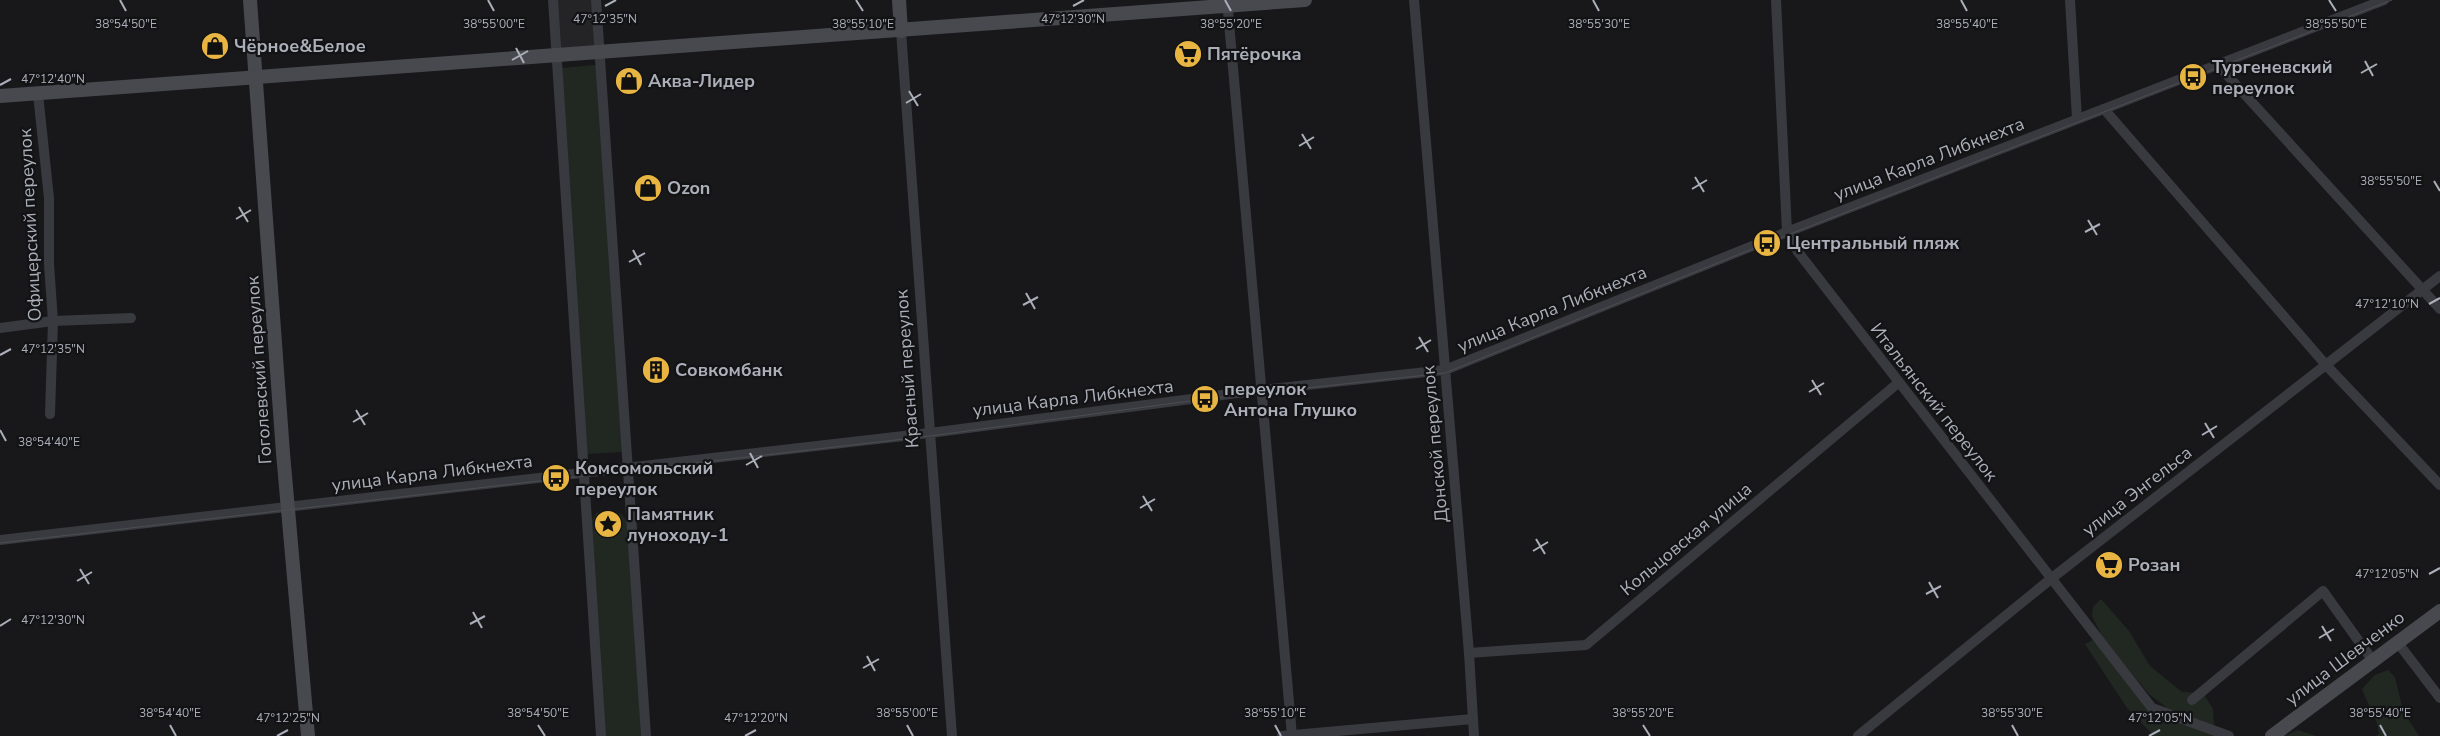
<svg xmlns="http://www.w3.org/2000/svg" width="2440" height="736" font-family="'Nunito Sans',sans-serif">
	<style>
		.built { fill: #242427 }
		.green { fill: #202821 }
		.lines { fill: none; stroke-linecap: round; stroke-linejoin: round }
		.street { stroke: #393a3f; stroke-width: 10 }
		.secondary { stroke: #47494f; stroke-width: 14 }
		.tram { stroke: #4c4e54; stroke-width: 1 }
		.ticks { fill: none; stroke: #abafb9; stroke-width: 2 }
		.labels { text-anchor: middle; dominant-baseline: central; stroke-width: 4.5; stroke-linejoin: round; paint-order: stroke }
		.poi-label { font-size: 18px; font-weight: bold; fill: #abafb9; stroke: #131315; text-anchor: start }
		.street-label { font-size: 18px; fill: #abafb9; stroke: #131315 }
		.ticks-label { font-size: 12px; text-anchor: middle; fill: #abafb9; stroke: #131315; stroke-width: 4.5; stroke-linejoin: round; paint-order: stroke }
	</style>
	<rect width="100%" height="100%" fill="#18181a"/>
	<path class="built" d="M553,0H596L599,54L557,57Z"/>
	<g class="green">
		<path d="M596,65L622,452L587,454L561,68Z"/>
		<path d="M609,509L621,514L628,522L641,736H603L590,524L596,513Z"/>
		<path d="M2101,599L2129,631L2150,666L2182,692L2203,693L2213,709L2214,725L2229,736H2154L2127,708L2085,644L2093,640L2150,702L2164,710L2167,708L2149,694L2105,642L2092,616L2093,607Z"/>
		<path d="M2388,670L2395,677L2403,711L2419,736H2376L2379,734C2377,715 2368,706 2362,689L2375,675Z"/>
		<path d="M2298,730L2316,736H2284Z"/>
	</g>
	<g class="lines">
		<g class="street">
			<path d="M553,0L601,736"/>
			<path d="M596,0L646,736"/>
			<path d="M1227,0L1292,736"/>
			<path d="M1414,0L1469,653L1474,736"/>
			<path d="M1776,0L1787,232L1798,252L2152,708L2229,736"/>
			<path d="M2070,0L2077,119"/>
			<path d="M901,31L952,736"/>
			<path d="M2218,65L2440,309"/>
			<path d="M38,94L49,198V264L53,321L50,414"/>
			<path d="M2104,109L2326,365L2440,485"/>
			<path d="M0,328L53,321L131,318"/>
			<path d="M0,540L930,433L1261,390L1445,370L1787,232L2384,0"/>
			<path d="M2398,643L2440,698"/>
			<path d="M1469,653L1586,645L1898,383"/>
			<path d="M2192,700L2323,591L2373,661"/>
			<path d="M1282,736L1473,719"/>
			<path d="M1858,736L2052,578L2440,276"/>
		</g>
		<g class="secondary">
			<path d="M250,0L283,453L308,736"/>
			<path d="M899,0L901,31"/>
			<path d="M0,96L1305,0"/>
			<path d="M2272,736L2440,611"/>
		</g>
		<path class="tram" d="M0,543L930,436L1205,399L1445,373L1767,243L2392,0"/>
	</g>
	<path class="ticks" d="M120,0L126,11M488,0L494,11M856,0L863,11M1225,0L1231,11M1593,0L1599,11M1961,0L1967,11M2329,0L2336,11M605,6L616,0M1073,6L1084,0M516,48L524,63M512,60L528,51M2365,61L2373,76M2361,73L2377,64M0,85L11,79M909,91L918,106M906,103L921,94M1302,134L1311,149M1299,146L1314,137M1695,177L1704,192M2434,181L2440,191M1692,189L1707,180M239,207L248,222M236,219L251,210M2088,220L2097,235M2085,232L2100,224M633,250L641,265M629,262L645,253M1026,293L1035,309M2429,304L2440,298M1023,305L1038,297M1419,337L1428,352M1416,349L1431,340M0,355L11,349M1812,380L1821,395M1809,392L1824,383M356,410L365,425M353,422L368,413M2205,423L2214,438M0,430L6,441M2202,435L2217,426M750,453L758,468M746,465L762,456M1143,496L1152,511M1140,508L1155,499M1536,539L1545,554M1533,551L1548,542M80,569L89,584M2429,574L2440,568M77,581L92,572M1929,582L1938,598M1926,594L1941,586M473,612L482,628M470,624L485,616M0,626L11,619M2322,626L2331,641M2319,638L2334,629M867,656L875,671M863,668L879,659M170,725L176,736M538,725L545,736M907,725L913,736M1275,725L1281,736M1643,725L1650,736M2012,725L2018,736M2380,725L2386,736M277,736L288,730M745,736L756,730M2149,736L2160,730"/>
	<defs>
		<symbol id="shop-disc" viewBox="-11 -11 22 22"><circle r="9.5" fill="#e8b542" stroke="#131315"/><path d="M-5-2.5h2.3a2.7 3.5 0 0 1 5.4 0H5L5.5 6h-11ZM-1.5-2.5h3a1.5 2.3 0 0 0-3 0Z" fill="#111"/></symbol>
		<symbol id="supermarket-disc" viewBox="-11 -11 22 22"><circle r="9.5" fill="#e8b542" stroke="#131315"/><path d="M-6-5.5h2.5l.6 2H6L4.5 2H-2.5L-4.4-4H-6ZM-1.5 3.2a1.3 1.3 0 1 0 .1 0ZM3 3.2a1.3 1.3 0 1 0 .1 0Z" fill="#111"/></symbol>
		<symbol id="bus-disc" viewBox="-11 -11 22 22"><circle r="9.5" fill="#e8b542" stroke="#131315"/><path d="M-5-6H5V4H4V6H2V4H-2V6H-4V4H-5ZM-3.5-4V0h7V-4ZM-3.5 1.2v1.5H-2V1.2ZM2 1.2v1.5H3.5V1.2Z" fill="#111"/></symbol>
		<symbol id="building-disc" viewBox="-11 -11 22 22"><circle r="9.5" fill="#e8b542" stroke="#131315"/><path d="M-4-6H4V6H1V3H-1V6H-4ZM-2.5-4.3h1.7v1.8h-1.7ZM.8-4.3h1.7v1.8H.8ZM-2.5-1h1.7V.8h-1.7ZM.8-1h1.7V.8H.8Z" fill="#111"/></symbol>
		<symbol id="sight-disc" viewBox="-11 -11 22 22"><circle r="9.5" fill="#e8b542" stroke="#131315"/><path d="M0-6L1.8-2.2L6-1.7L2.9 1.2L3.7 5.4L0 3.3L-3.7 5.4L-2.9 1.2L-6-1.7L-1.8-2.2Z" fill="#111"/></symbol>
	</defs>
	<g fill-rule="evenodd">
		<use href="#shop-disc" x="199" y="30" width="32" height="32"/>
		<use href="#supermarket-disc" x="1172" y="38" width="32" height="32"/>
		<use href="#bus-disc" x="2177" y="61" width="32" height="32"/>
		<use href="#shop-disc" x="613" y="65" width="32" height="32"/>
		<use href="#shop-disc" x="632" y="172" width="32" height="32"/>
		<use href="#bus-disc" x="1751" y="227" width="32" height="32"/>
		<use href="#building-disc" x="640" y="354" width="32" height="32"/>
		<use href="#bus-disc" x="1189" y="383" width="32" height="32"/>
		<use href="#bus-disc" x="540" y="462" width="32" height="32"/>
		<use href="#sight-disc" x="592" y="508" width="32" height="32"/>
		<use href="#supermarket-disc" x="2093" y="549" width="32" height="32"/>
	</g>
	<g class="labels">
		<g class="poi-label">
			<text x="234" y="46">Чёрное&amp;Белое</text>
			<text x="1207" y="54">Пятёрочка</text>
			<text x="2212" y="67">Тургеневский<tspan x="2212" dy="21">переулок</tspan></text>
			<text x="648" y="81">Аква-Лидер</text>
			<text x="667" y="188">Ozon</text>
			<text x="1786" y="243">Центральный пляж</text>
			<text x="675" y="370">Совкомбанк</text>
			<text x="1224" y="389">переулок<tspan x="1224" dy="21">Антона Глушко</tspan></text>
			<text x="575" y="468">Комсомольский<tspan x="575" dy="21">переулок</tspan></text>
			<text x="627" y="514">Памятник<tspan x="627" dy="21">луноходу-1</tspan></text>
			<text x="2128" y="565">Розан</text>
		</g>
		<g class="street-label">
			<text transform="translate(1929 159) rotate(-21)">улица Карла Либкнехта</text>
			<text transform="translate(30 225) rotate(-93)">Офицерский переулок</text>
			<text transform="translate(1552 309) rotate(-22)">улица Карла Либкнехта</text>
			<text transform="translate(907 369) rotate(-94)">Красный переулок</text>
			<text transform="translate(259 370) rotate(-94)">Гоголевский переулок</text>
			<text transform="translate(1073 398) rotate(-7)">улица Карла Либкнехта</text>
			<text transform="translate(1934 402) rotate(52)">Итальянский переулок</text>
			<text transform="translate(1435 444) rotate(-95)">Донской переулок</text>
			<text transform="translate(432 473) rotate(-7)">улица Карла Либкнехта</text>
			<text transform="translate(2137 491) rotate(-38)">улица Энгельса</text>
			<text transform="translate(1686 539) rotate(-40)">Кольцовская улица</text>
			<text transform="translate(2345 658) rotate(-37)">улица Шевченко</text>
		</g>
	</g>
	<g class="ticks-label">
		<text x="605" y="23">47°12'35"N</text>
		<text x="1073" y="23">47°12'30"N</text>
		<text x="126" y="28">38°54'50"E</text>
		<text x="494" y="28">38°55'00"E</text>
		<text x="863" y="28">38°55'10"E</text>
		<text x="1231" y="28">38°55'20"E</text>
		<text x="1599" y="28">38°55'30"E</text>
		<text x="1967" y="28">38°55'40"E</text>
		<text x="2336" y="28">38°55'50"E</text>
		<text x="53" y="83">47°12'40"N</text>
		<text x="2391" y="185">38°55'50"E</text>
		<text x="2387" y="308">47°12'10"N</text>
		<text x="53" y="353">47°12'35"N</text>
		<text x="49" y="446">38°54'40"E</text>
		<text x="2387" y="578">47°12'05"N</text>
		<text x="53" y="624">47°12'30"N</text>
		<text x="170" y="717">38°54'40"E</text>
		<text x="538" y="717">38°54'50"E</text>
		<text x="907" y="717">38°55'00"E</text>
		<text x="1275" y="717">38°55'10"E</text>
		<text x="1643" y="717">38°55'20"E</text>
		<text x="2012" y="717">38°55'30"E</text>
		<text x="2380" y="717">38°55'40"E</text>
		<text x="288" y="722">47°12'25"N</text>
		<text x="756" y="722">47°12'20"N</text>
		<text x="2160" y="722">47°12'05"N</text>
	</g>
</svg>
